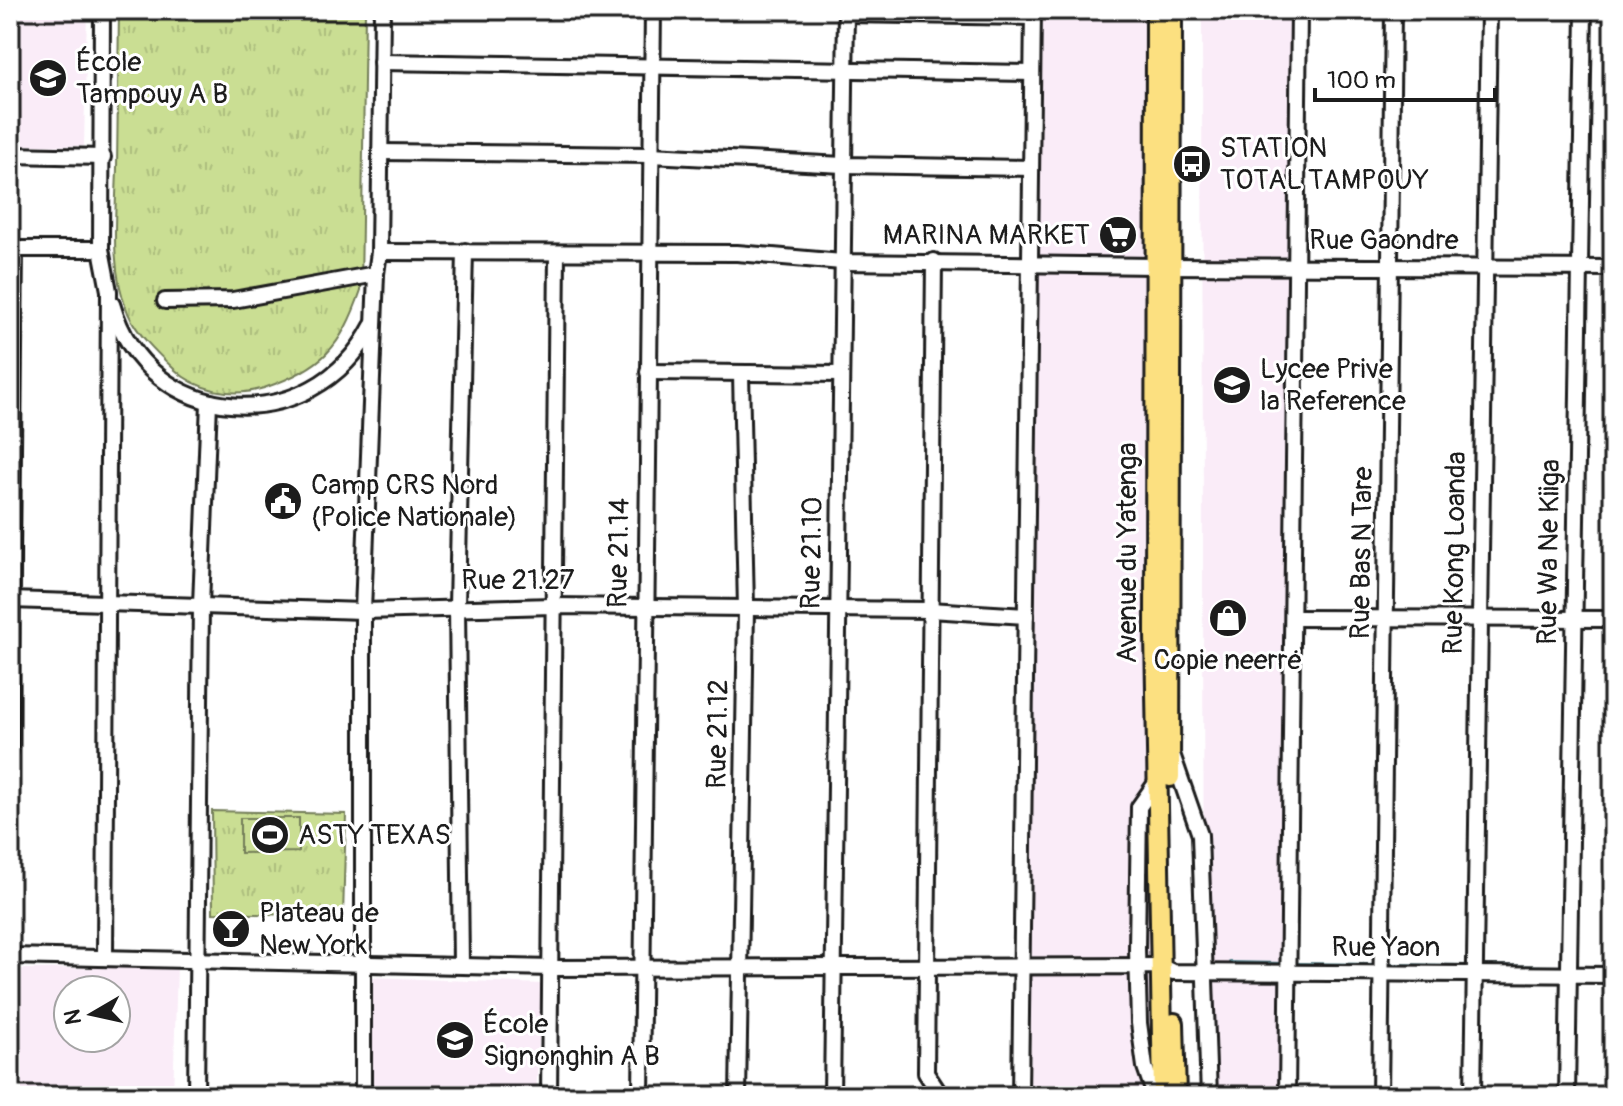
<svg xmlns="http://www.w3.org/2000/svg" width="1623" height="1106" font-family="Pangolin,sans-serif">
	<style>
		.built { fill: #faecf8; fill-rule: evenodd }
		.park { fill: url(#park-tufts); stroke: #737d58; stroke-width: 2 }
		.garden { fill: #cade93; stroke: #737d58; stroke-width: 2 }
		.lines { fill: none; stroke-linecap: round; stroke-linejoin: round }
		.stream { stroke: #53828b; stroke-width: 4 }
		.minor-casing { stroke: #1c1c1c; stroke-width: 20 }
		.major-casing { stroke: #1c1c1c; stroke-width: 24 }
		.minor { stroke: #fff; stroke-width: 14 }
		.major { stroke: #fce080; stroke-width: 18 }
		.labels { text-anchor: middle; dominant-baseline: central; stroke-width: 6; stroke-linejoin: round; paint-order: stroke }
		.poi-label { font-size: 28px; fill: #1c1c1c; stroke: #fff; text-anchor: start }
		.street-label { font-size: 28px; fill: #1c1c1c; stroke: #fff }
	</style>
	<defs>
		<pattern id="park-tufts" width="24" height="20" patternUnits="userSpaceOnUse" patternTransform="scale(2)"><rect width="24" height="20" fill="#cade93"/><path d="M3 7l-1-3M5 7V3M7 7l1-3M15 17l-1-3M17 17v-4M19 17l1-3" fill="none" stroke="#adbe7e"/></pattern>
	</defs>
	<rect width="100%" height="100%" fill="#fff"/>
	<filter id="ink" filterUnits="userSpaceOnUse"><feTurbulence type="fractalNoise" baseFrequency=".0125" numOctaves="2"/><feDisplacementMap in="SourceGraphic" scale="16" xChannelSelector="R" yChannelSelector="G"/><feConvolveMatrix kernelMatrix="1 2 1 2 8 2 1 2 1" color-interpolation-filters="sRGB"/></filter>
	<g filter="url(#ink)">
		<g class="built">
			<path d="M10,10H87L84,146L10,145Z"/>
			<path d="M1040,10H1152L1151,1096H1030Z"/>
			<path d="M1202,10H1294L1287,1096H1204Z"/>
			<path d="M177,967L173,1096H16L22,969ZM68,990H116V1038H68Z"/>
			<path d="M372,977L542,984L536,1096H369Z"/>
		</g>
		<g class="park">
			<path d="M119,10H365L361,290C341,348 322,368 264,388C233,398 197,391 174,369C157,353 137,334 128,313C109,268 116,215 117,168C118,115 118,63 119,10Z"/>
			<path d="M212,811L346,814L343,916L213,913Z"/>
		</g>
		<path class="garden" d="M299,818V852L240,853V818Z"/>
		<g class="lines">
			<g class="stream">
				<path d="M1230,963L1284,964"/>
				<path d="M1293,964L1564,967"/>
				<path d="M1573,967H1613"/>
			</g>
			<defs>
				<g id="minor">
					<path d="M102,10L101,249L109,291L105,957"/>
					<path d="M846,14L1032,17"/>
					<path d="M381,62L1032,73"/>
					<path d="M380,152L651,155L843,165L1031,168"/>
					<path d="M10,155L103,157"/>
					<path d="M10,249H101"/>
					<path d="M379,252L737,253L842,262L1155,266L1613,268"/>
					<path d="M934,261L926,1073L941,1096"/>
					<path d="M165,301L233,300L376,274"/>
					<path d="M112,304C148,431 313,440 372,326"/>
					<path d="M648,372L840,374"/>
					<path d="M10,600L363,611L552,606L930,610L1026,616"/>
					<path d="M1293,618L1613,619"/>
					<path d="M10,751L15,249"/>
					<path d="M1173,757L1200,835L1209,1096"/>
					<path d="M10,956L552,968L1160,966L1173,972L1613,975"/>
					<path d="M461,965L457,606L465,251"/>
					<path d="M196,1096L201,605L209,402"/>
					<path d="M363,1096V611L376,274L379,252L382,10"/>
					<path d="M549,1096L557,253"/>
					<path d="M641,1096L653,10"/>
					<path d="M738,1096L746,609L741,373"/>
					<path d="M832,1096L846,10"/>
					<path d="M1020,1096L1033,10"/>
					<path d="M1155,1096L1145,1067L1139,1023L1137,949L1139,807L1158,780"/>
					<path d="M1287,1096L1299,10"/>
					<path d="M1380,1096L1393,10"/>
					<path d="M1473,1096L1489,10"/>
					<path d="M1567,1096L1584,10"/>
				</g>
				<g id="major">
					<path d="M1156,10L1155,634L1163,1096"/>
					<path d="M1170,777L1172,10"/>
					<path d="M1174,1023L1176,1096"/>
				</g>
			</defs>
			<use href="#minor" class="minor-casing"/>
			<use href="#major" class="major-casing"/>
			<use href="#minor" class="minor"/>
			<use href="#major" class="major"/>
		</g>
	</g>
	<defs>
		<symbol id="school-disc" viewBox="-11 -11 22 22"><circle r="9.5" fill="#1c1c1c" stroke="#fff"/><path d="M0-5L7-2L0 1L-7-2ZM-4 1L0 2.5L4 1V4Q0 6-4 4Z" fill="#fff"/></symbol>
		<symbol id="bus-disc" viewBox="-11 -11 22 22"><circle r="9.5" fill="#1c1c1c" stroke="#fff"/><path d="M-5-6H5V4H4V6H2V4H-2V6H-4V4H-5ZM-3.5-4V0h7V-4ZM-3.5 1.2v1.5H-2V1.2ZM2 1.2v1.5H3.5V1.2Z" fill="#fff"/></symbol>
		<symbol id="supermarket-disc" viewBox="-11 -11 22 22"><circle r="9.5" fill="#1c1c1c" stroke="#fff"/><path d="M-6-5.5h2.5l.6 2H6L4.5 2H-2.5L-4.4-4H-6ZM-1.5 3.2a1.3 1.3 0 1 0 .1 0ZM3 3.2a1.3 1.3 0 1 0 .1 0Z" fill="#fff"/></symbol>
		<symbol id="civic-disc" viewBox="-11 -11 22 22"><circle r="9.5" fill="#1c1c1c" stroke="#fff"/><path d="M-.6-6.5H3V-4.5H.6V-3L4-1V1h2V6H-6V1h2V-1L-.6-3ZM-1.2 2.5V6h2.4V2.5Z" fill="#fff"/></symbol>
		<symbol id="shop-disc" viewBox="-11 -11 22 22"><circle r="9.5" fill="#1c1c1c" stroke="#fff"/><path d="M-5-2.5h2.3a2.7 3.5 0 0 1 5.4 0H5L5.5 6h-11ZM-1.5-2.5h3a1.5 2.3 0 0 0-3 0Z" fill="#fff"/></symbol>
		<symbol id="stadium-disc" viewBox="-11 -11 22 22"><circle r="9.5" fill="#1c1c1c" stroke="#fff"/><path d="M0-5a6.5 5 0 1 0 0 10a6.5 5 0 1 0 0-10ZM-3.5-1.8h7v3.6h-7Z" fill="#fff"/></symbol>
		<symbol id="bar-disc" viewBox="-11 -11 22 22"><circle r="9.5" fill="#1c1c1c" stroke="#fff"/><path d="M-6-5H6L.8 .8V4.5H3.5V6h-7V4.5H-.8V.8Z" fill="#fff"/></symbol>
	</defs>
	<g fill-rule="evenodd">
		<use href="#school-disc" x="26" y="56" width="44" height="44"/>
		<use href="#bus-disc" x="1170" y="142" width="44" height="44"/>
		<use href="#supermarket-disc" x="1096" y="213" width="44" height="44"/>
		<use href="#school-disc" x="1210" y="363" width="44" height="44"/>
		<use href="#civic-disc" x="261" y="479" width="44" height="44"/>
		<use href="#shop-disc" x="1206" y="596" width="44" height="44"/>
		<use href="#stadium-disc" x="248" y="813" width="44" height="44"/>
		<use href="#bar-disc" x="209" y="907" width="44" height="44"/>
		<use href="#school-disc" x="433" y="1018" width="44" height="44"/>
	</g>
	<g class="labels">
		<g class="poi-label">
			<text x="76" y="62">École<tspan x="76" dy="32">Tampouy A B</tspan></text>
			<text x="1220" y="148">STATION<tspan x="1220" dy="32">TOTAL TAMPOUY</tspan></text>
			<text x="1090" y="235" text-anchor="end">MARINA MARKET</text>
			<text x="1260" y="369">Lycee Prive<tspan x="1260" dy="32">la Reference</tspan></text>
			<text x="311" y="485">Camp CRS Nord<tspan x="311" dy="32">(Police Nationale)</tspan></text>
			<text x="1228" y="660" text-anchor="middle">Copie neerrė</text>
			<text x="298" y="835">ASTY TEXAS</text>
			<text x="259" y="913">Plateau de<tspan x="259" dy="32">New York</tspan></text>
			<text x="483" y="1024">École<tspan x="483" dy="32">Signonghin A B</tspan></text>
		</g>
		<g class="street-label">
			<text x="1384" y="240">Rue Gaondre</text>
			<text transform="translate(1549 552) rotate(-89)">Rue Wa Ne Kiiga</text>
			<text transform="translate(619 553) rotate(-89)">Rue 21.14</text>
			<text transform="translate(812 553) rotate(-89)">Rue 21.10</text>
			<text transform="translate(1127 553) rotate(-90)">Avenue du Yatenga</text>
			<text transform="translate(1362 553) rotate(-89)">Rue Bas N Tare</text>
			<text transform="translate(1455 553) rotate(-89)">Rue Kong Loanda</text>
			<text x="518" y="580">Rue 21.27</text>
			<text transform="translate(718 734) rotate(-89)">Rue 21.12</text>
			<text x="1386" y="947">Rue Yaon</text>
		</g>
	</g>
	<rect width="1623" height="1106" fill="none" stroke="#fff" stroke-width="40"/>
	<rect x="20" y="20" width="1583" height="1066" fill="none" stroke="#1c1c1c" stroke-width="3" filter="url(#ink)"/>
	<g transform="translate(92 1014) rotate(261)"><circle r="38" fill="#ffffff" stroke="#a4a4a4" stroke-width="2"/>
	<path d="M0-6L14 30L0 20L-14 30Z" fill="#1c1c1c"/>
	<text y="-12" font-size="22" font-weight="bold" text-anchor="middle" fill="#1c1c1c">N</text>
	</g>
	<path d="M1315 88v12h180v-12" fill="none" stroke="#1c1c1c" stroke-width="4"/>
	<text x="1327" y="88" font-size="24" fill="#1c1c1c" stroke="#ffffff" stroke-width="6" paint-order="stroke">100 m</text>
</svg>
